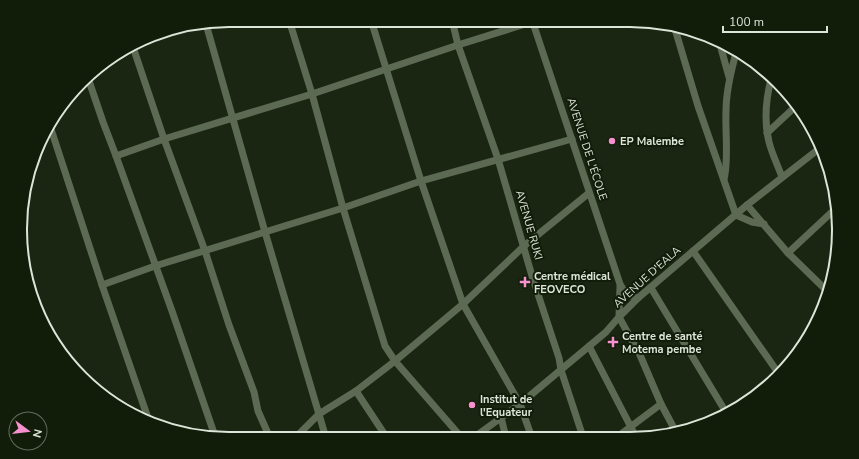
<svg xmlns="http://www.w3.org/2000/svg" width="859" height="459" font-family="'Nunito Sans',sans-serif">
	<style>
		.lines { fill: none; stroke-linecap: round; stroke-linejoin: round }
		.minor { stroke: #5c6a53; stroke-width: 7 }
		.poi-dot { fill: #f790ce; stroke: #111c09; stroke-width: 1.5 }
		.labels { text-anchor: middle; dominant-baseline: central; stroke-width: 4; stroke-linejoin: round; paint-order: stroke }
		.poi-label { font-size: 11px; font-weight: bold; fill: #dde5d8; stroke: #111c09; text-anchor: start }
		.street-label { font-size: 11px; fill: #dde5d8; stroke: #111c09 }
		.rim { fill: none; stroke: #dde5d8; stroke-width: 2 }
	</style>
	<rect width="100%" height="100%" fill="#1a2612"/>
	<g class="lines">
		<g class="minor">
			<path d="M289,20L312,94L343,208L385,346L395,361L462,438"/>
			<path d="M371,20L421,181L463,304L520,404L532,438"/>
			<path d="M452,20L458,45L498,159L532,276L559,358L561,370L583,437"/>
			<path d="M532,20L620,284C624,293 629,296 638,298"/>
			<path d="M206,24L265,232L326,438"/>
			<path d="M675,29L698,106L736,215L752,222L764,224"/>
			<path d="M719,41L729,77"/>
			<path d="M133,47L164,139L205,251L229,325L254,392L258,411L270,438"/>
			<path d="M88,78L103,122L116,156L172,311L216,439"/>
			<path d="M771,79C766,99 764,122 769,142C772,154 778,166 782,177"/>
			<path d="M50,126L102,285L149,421"/>
			<path d="M767,133L796,106"/>
			<path d="M116,156L164,139L312,94L458,45L538,20"/>
			<path d="M724,179C729,160 725,131 726,111C726,91 731,71 736,53"/>
			<path d="M747,205L788,253L826,290"/>
			<path d="M693,251L779,374"/>
			<path d="M788,253L834,210"/>
			<path d="M102,285L155,266L343,208L421,181L572,139"/>
			<path d="M620,286L619,317L640,355L661,404L676,432"/>
			<path d="M651,288L727,414"/>
			<path d="M589,346L636,437"/>
			<path d="M356,391L387,438"/>
			<path d="M501,417L506,438"/>
			<path d="M617,437L661,404"/>
			<path d="M295,438L319,414L356,391L395,361L463,304L524,246L589,193"/>
			<path d="M473,438L520,404L606,332L619,317L638,298L747,205L820,148"/>
		</g>
	</g>
	<g class="poi-dot">
		<circle cx="612" cy="141" r="4"/>
		<path d="M523 276h4v4h4v4h-4v4h-4v-4h-4v-4h4z"/>
		<path d="M611 336h4v4h4v4h-4v4h-4v-4h-4v-4h4z"/>
		<circle cx="472" cy="405" r="4"/>
	</g>
	<g class="labels">
		<g class="poi-label">
			<text x="620" y="141">EP Malembe</text>
			<text x="534" y="276">Centre médical<tspan x="534" dy="13">FEOVECO</tspan></text>
			<text x="622" y="336">Centre de santé<tspan x="622" dy="13">Motema pembe</tspan></text>
			<text x="480" y="399">Institut de<tspan x="480" dy="13">l'Equateur</tspan></text>
		</g>
		<g class="street-label">
			<text transform="translate(587 149) rotate(72)">AVENUE DE L'ÉCOLE</text>
			<text transform="translate(529 225) rotate(74)">AVENUE RUKI</text>
			<text transform="translate(647 277) rotate(-42)">AVENUE D'EALA</text>
		</g>
	</g>
	<path d="M0 0H859V459H0ZM229 27H630A202 202 0 0 1 832 229V230A202 202 0 0 1 630 432H229A202 202 0 0 1 27 230V229A202 202 0 0 1 229 27Z" fill="#111c09" fill-rule="evenodd"/>
	<path class="rim" d="M229 27H630A202 202 0 0 1 832 229V230A202 202 0 0 1 630 432H229A202 202 0 0 1 27 230V229A202 202 0 0 1 229 27Z"/>
	<g transform="translate(28 431) rotate(105)"><circle r="19" fill="#111c09" stroke="#636c5c"/>
	<path d="M0-3L7 15L0 10L-7 15Z" fill="#f790ce"/>
	<text y="-6" font-size="11" font-weight="bold" text-anchor="middle" fill="#dde5d8">N</text>
	</g>
	<path d="M723 26v6h104v-6" fill="none" stroke="#dde5d8" stroke-width="2"/>
	<text x="729" y="26" font-size="12" fill="#dde5d8" stroke="#111c09" stroke-width="3" paint-order="stroke">100 m</text>
</svg>
